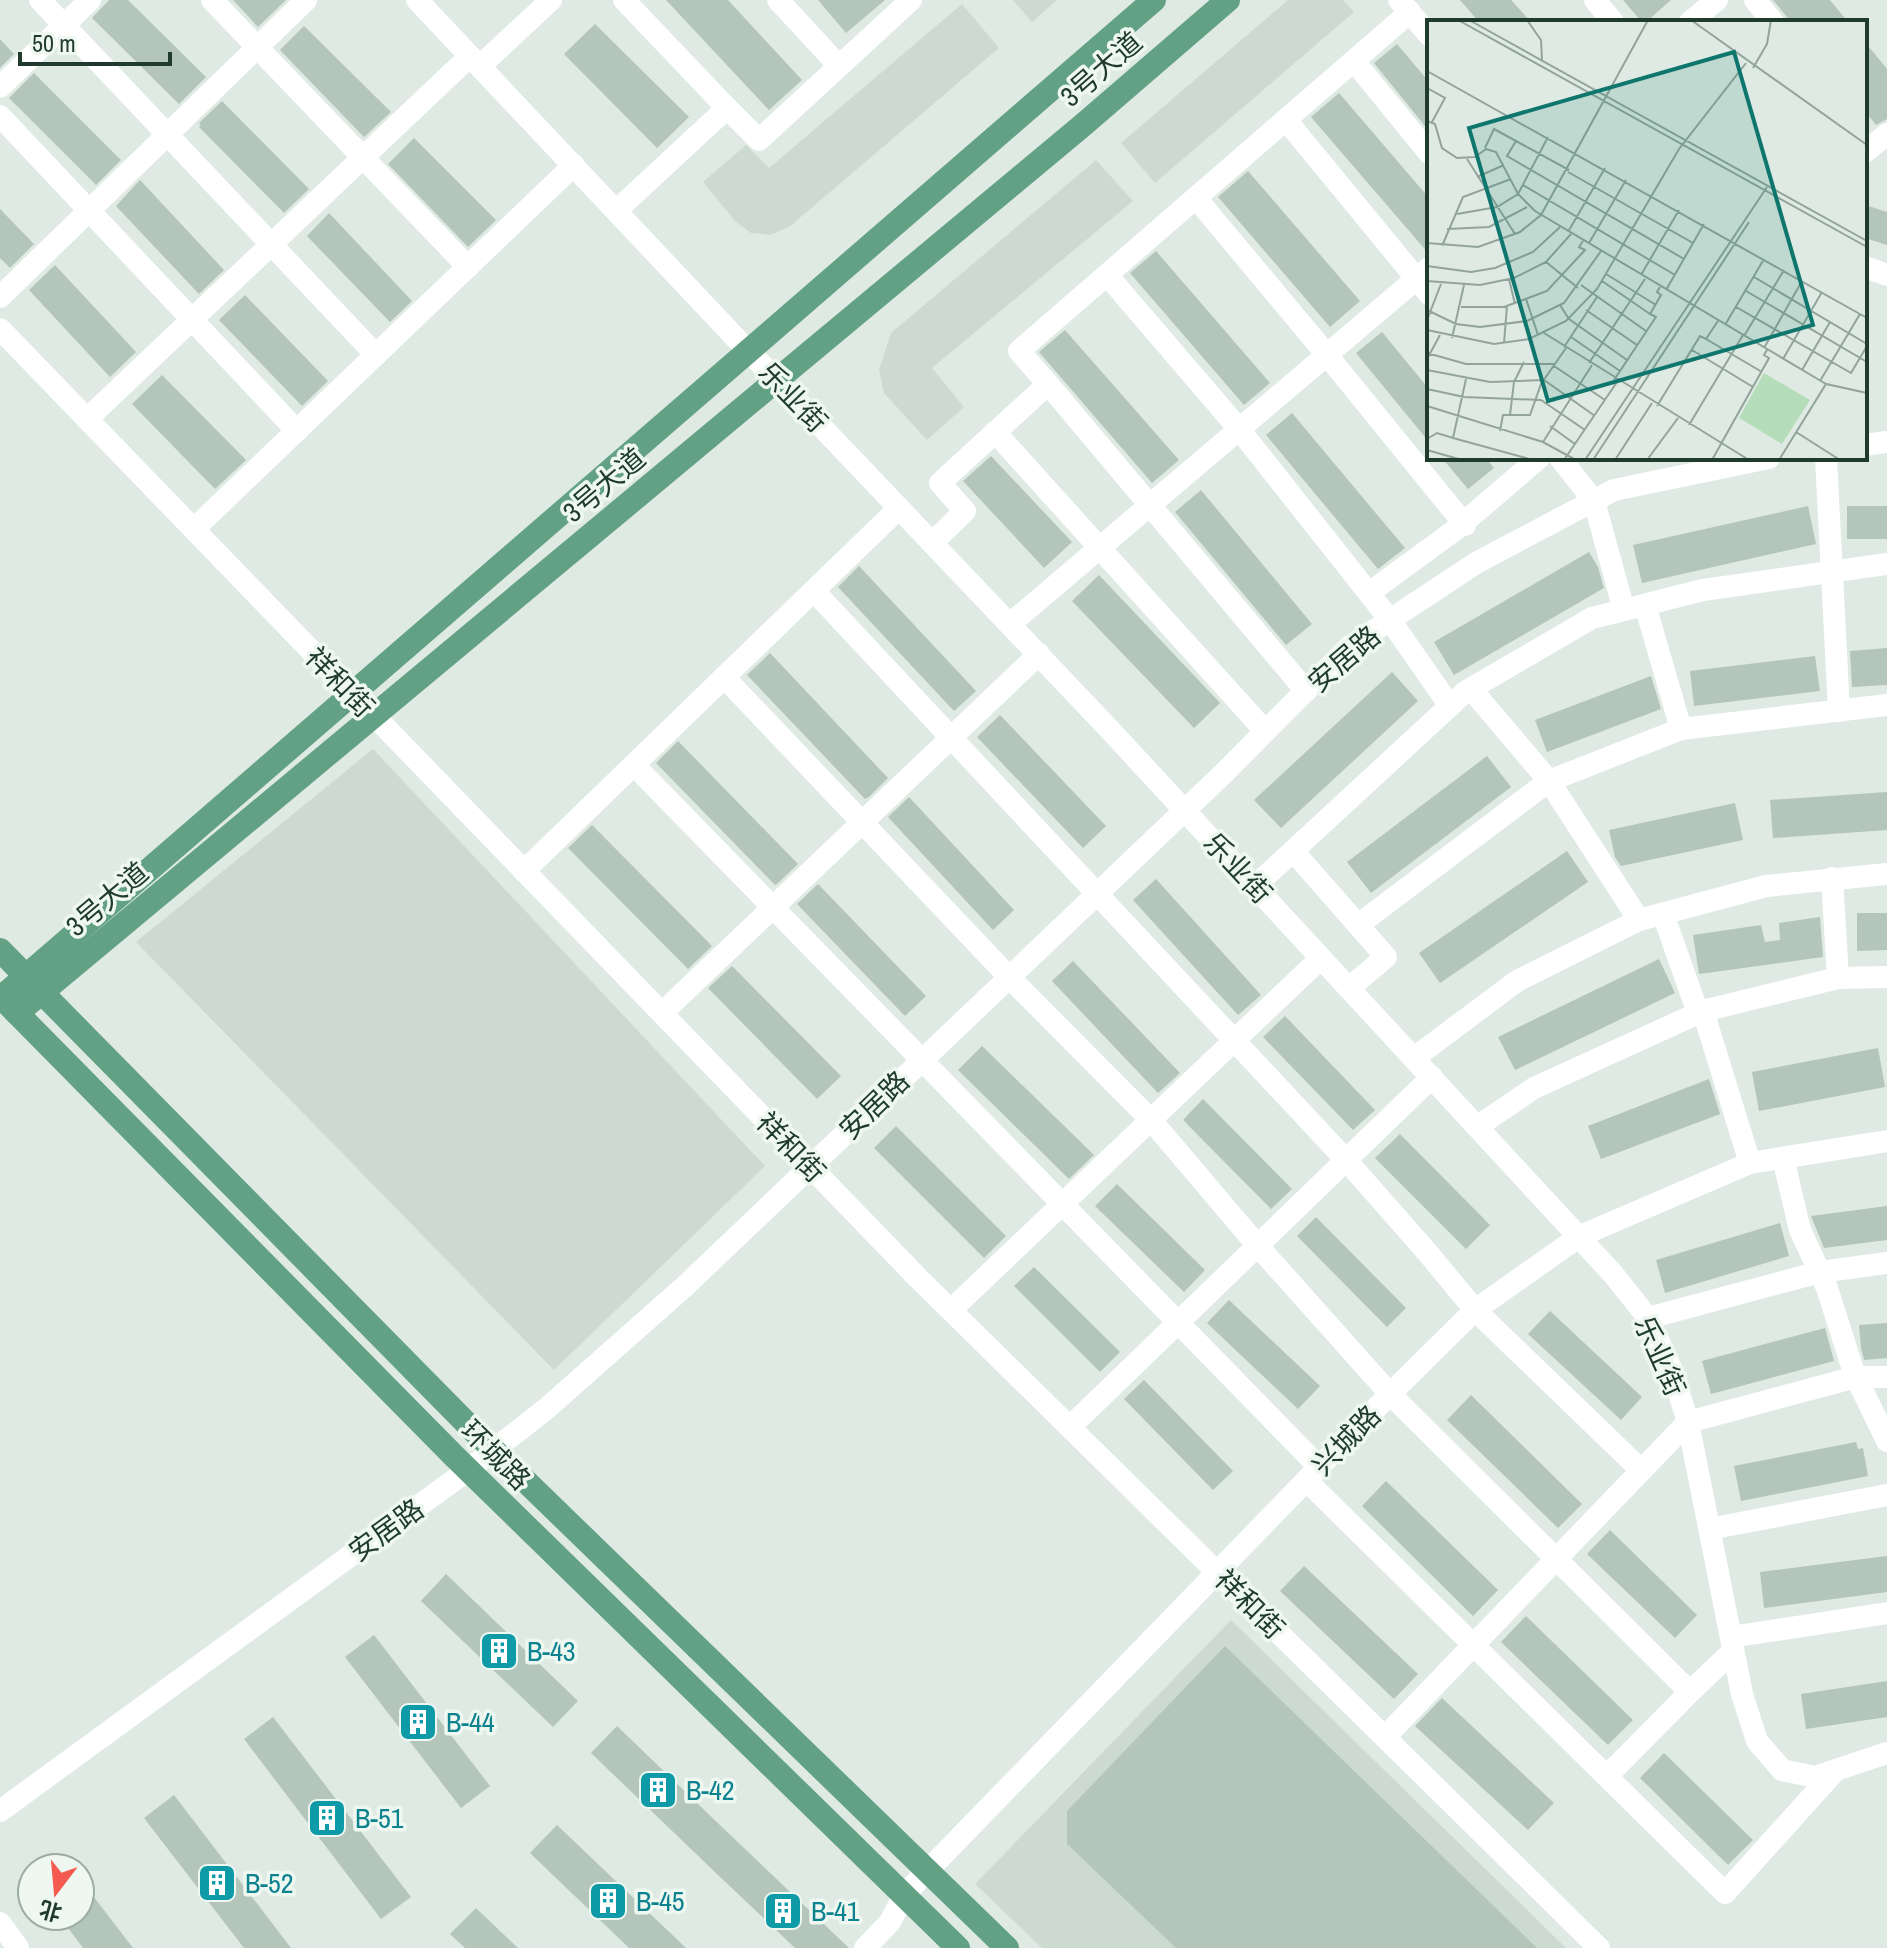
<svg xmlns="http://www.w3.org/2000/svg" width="1887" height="1948" font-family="'Archivo Narrow','Noto Sans SC',sans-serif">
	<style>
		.built { fill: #cddad1 }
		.building { fill: #b4c5bb }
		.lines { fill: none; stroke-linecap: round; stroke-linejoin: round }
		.minor { stroke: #fff; stroke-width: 22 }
		.major { stroke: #62a184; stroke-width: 24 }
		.labels { text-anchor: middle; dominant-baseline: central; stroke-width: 7; stroke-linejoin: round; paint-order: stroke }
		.street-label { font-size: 28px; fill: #1f3b2e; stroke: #eff7f1 }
		.culture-label { font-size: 28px; fill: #0d838f; stroke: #eff7f1; text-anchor: start }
		.inset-road { fill: none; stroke: #92a49b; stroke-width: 2 }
		.view { fill: #0f766e; fill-opacity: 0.15; stroke: #0f766e; stroke-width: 4 }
		.inset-edge { fill: none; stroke: #1f3b2e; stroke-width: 4 }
	</style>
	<rect width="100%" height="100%" fill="#deeae3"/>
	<g class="built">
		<path d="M1013,0H1057L1032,22Z"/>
		<path d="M1288,0H1343L1354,12L1155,183L1121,143Z"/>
		<path d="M962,4L999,48L789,227L770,235L751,233L736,222L703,182L746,145L769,168Z"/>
		<path d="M1096,160L1133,201L932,368L964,407L927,440L884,393L879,370L891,333Z"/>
		<path d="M373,749L765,1166L554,1370L136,942Z"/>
		<path d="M1231,1620L1566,1948H1042L975,1884Z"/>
	</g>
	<g class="building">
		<path d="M109,0H128L206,77L179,104L92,18Z"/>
		<path d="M233,0H286L258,27Z"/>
		<path d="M666,0H728L802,80L769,110Z"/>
		<path d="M818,0H885L846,33Z"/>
		<path d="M1460,0H1511L1531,22H1479Z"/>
		<path d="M1623,0H1671L1646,22H1642Z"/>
		<path d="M1773,0H1830L1848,22H1791Z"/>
		<path d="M595,24L689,117L657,148L564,54Z"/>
		<path d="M304,26L391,112L364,137L280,50Z"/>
		<path d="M0,39L14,54L0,68Z"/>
		<path d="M1865,42L1887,69V119L1876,125L1865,111Z"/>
		<path d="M1397,44L1429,82V131L1374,63Z"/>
		<path d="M34,73L121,160L96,185L9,98Z"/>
		<path d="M1339,93L1429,198V254L1311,117Z"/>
		<path d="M222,101L309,189L284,213L199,127L201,125L199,123Z"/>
		<path d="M414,138L496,220L468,247L388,164Z"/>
		<path d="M1248,171L1360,301L1330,327L1218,197Z"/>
		<path d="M140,180L224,270L199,294L116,206Z"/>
		<path d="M1865,205L1887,212V245L1865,238Z"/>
		<path d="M0,209L34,244L10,268L0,258Z"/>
		<path d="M329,213L412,301L390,322L307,236Z"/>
		<path d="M1156,251L1270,383L1244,405L1130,273Z"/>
		<path d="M55,265L136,352L110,377L29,290Z"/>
		<path d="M245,295L328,381L302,406L219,320Z"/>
		<path d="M1065,330L1179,460L1152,483L1039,352Z"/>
		<path d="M1382,332L1429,389V442L1356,353Z"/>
		<path d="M162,375L246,460L215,489L132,404Z"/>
		<path d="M1292,413L1405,548L1378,569L1266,435Z"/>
		<path d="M991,456L1072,542L1044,568L963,481Z"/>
		<path d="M1442,458H1486L1494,468L1468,489Z"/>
		<path d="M1201,490L1312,624L1286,645L1175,512Z"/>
		<path d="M1808,506L1816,544L1642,583L1633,545Z"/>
		<rect x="1847" y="506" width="40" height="33"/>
		<path d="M1589,552L1598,567L1604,588L1454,675L1434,642Z"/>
		<path d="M859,566L976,691L954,711L838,587Z"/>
		<path d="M1099,575L1220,703L1194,728L1072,601Z"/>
		<path d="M1887,648V685L1852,687L1850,651Z"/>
		<path d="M770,653L888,778L869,797L865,799L747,675Z"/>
		<path d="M1815,656L1820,691L1694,706L1690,671Z"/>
		<path d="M1392,672L1418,701L1281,828L1254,800Z"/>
		<path d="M1651,676L1661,709L1547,752L1535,720Z"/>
		<path d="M1000,715L1106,826L1083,848L977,737Z"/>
		<path d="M678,741L798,864L777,884L775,885L656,763Z"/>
		<path d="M1487,756L1511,787L1371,893L1347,862Z"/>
		<path d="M1887,792V830L1773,838L1770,800Z"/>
		<path d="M909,797L1014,910L993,930L888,817Z"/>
		<path d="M1735,803L1743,840L1621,866L1615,857L1609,830Z"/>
		<path d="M592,825L712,946L688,969L568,848Z"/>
		<path d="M1567,851L1588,882L1440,983L1419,953Z"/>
		<path d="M1156,879L1261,995L1238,1015L1133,900Z"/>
		<path d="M818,884L926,996L905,1016L797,904Z"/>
		<path d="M1857,913H1887V950L1857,951Z"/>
		<path d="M1820,917L1823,957L1699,974L1693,935L1761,925L1765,942L1780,940L1779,923Z"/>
		<path d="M1659,959L1675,993L1515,1070L1498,1037Z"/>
		<path d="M1073,961L1180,1073L1158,1093L1052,981Z"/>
		<path d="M732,966L841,1076L817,1099L708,988Z"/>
		<path d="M1285,1016L1375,1110L1353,1130L1263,1037Z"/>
		<path d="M982,1046L1094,1155L1069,1179L958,1070Z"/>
		<path d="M1878,1048L1885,1087L1759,1111L1752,1072Z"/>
		<path d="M1709,1079L1720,1114L1601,1159L1588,1126Z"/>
		<path d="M1203,1099L1292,1189L1271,1209L1183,1120Z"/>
		<path d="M896,1126L1006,1236L984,1258L874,1148Z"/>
		<path d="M1400,1134L1490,1225L1466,1249L1375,1158Z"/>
		<path d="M1117,1184L1205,1270L1184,1292L1095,1206Z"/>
		<path d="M1887,1206V1240L1824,1248L1811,1216Z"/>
		<path d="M1316,1217L1406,1308L1387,1327L1297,1236Z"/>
		<path d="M1780,1223L1789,1256L1665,1293L1656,1260Z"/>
		<path d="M1034,1267L1120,1352L1100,1372L1014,1286Z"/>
		<path d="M1229,1300L1320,1386L1298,1409L1207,1323Z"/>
		<path d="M1550,1311L1642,1397L1621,1420L1528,1334Z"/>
		<path d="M1887,1323V1358L1864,1360L1861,1348L1859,1325Z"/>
		<path d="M1825,1328L1834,1361L1711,1394L1702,1361Z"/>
		<path d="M1144,1380L1233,1471L1213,1490L1124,1399Z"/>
		<path d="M1471,1395L1582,1504L1558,1528L1447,1420Z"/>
		<path d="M1856,1442L1858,1449L1863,1448L1868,1476L1741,1501L1734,1466Z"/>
		<path d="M1386,1481L1498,1590L1473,1616L1362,1506Z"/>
		<path d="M1610,1530L1697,1615L1675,1638L1587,1554Z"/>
		<path d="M1887,1556V1592L1764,1608L1760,1572Z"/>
		<path d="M1304,1566L1418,1674L1394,1699L1280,1591Z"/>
		<path d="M446,1574L578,1701L553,1727L421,1601Z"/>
		<path d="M1526,1616L1633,1720L1608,1745L1501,1642Z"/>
		<path d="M374,1635L490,1786L461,1808L345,1657Z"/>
		<path d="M1225,1646L1537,1948H1176L1067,1844V1811Z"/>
		<path d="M1887,1681V1717L1806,1729L1801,1694Z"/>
		<path d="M1442,1698L1554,1803L1528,1830L1415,1726Z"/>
		<path d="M273,1717L411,1897L381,1919L244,1739Z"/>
		<path d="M617,1726L724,1829L849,1948H795L717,1874L591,1753Z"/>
		<path d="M1664,1753L1753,1840L1728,1865L1640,1778Z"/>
		<path d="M174,1795L291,1948H244L144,1818Z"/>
		<path d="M557,1825L686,1948H629L530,1853Z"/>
		<path d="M80,1879L133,1948H83L59,1916H80Z"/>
		<path d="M476,1908L518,1948H465L450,1934Z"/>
	</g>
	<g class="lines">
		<g class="minor">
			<path d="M40,0L376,355"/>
			<path d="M212,0L468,267"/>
			<path d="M417,0L748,351L777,380L1111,731L1613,1274L1648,1318L1671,1368L1688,1422L1742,1694L1757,1741L1782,1770L1815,1777L1887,1753"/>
			<path d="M624,0L727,108"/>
			<path d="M778,0L839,66"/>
			<path d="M1399,0L1429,35"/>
			<path d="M1595,0L1613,22"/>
			<path d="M1755,0L1773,22"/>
			<path d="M1690,22L1717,0"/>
			<path d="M1354,61L1429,153"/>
			<path d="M480,66L551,0"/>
			<path d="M0,87L90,0"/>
			<path d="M0,116L297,431"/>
			<path d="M1286,120L1429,294"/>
			<path d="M1865,152L1887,134"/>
			<path d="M1196,198L1327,355L1465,525"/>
			<path d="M617,210L727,108L759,140L911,0"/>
			<path d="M1865,267L1887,275"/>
			<path d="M1107,275L1239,429L1390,620L1450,706"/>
			<path d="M0,297L306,0"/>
			<path d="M0,329L919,1279L1599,1948"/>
			<path d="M1048,384L1306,691"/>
			<path d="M87,419L470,56"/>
			<path d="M995,432L1265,731"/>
			<path d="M1865,445L1887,442"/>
			<path d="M1560,458L1594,501L1624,610"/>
			<path d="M1826,458L1839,711"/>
			<path d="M194,529L574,165"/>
			<path d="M933,542L965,511L940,483L1048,384L1019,351L1410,12"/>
			<path d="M814,591L1346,1160L1427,1252L1475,1310L1641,1470"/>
			<path d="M1369,593L1455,530L1539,458"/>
			<path d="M1645,605L1681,729"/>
			<path d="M1010,624L1429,268"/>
			<path d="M724,677L1009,977L1151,1120L1257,1245L1390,1394L1690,1692L1607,1776"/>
			<path d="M1471,689L1549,781L1639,920"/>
			<path d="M634,765L1320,1468"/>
			<path d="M1293,851L1358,925"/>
			<path d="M524,871L899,508"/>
			<path d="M1832,878L1838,978"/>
			<path d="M1255,886L1465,692L1592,618L1703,590L1887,564"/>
			<path d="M1663,914L1698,1013"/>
			<path d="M1349,988L1386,957L1358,925L1549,781L1681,729L1887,705"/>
			<path d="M1703,1011L1750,1163"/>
			<path d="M662,1013L1039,654"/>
			<path d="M1414,1058L1517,981L1639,920L1766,886L1887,874"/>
			<path d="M1478,1126L1534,1088L1703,1011L1838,978L1887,977"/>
			<path d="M1783,1158L1800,1230L1827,1288L1854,1373L1887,1441"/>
			<path d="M951,1310L1321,958"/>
			<path d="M1648,1318L1820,1272L1887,1263"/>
			<path d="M1070,1427L1432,1077"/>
			<path d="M1307,1481L1725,1893L1835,1771"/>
			<path d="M1709,1529L1887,1495"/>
			<path d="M1731,1637L1887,1613"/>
			<path d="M1690,1692L1733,1651"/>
			<path d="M1385,1737L1688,1422L1856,1377H1887"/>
			<path d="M0,1811L468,1470L546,1409L684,1287L1224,773L1349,647L1476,563L1614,490L1769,458"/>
			<path d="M0,1923L18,1948"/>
			<path d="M865,1948L890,1922L904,1895L1390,1394L1475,1310L1580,1236L1750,1163L1887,1141"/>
		</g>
		<g class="major">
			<path d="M0,950L477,1434L1007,1948"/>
			<path d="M2,997L1154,0"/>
			<path d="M7,1003L454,1456L958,1948"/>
			<path d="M17,1013L1083,125L1228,0"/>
		</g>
	</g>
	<defs>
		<symbol id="building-square" viewBox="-11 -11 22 22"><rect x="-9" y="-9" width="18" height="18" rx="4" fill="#0f9aa8" stroke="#eff7f1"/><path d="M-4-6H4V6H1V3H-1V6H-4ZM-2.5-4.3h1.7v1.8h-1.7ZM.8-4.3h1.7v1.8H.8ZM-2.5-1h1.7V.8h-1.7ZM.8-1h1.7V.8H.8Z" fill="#fff"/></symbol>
	</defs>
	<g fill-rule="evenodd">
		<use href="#building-square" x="477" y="1629" width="44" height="44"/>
		<use href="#building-square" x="396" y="1700" width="44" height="44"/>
		<use href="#building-square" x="636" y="1768" width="44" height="44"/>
		<use href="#building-square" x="305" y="1796" width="44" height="44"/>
		<use href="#building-square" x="195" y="1861" width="44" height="44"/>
		<use href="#building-square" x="586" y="1879" width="44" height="44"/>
		<use href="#building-square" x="761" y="1889" width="44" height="44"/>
	</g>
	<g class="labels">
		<g class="street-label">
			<text transform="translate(1101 69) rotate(-41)">3号大道</text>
			<text transform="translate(793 397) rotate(46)">乐业街</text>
			<text transform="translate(604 485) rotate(-40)">3号大道</text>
			<text transform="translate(1344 659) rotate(-41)">安居路</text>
			<text transform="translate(340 682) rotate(46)">祥和街</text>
			<text transform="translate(1238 868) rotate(47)">乐业街</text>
			<text transform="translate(107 899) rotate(-40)">3号大道</text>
			<text transform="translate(874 1105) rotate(-44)">安居路</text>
			<text transform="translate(791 1147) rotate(46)">祥和街</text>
			<text transform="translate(1660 1356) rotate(66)">乐业街</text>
			<text transform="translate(1346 1440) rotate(-46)">兴城路</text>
			<text transform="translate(496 1455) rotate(45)">环城路</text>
			<text transform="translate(386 1530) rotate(-36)">安居路</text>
			<text transform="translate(1250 1604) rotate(45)">祥和街</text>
		</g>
		<g class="culture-label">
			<text x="527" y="1651">B-43</text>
			<text x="446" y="1722">B-44</text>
			<text x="686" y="1790">B-42</text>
			<text x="355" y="1818">B-51</text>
			<text x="245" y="1883">B-52</text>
			<text x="636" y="1901">B-45</text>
			<text x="811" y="1911">B-41</text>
		</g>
	</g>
	<g transform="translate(1427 20)">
		<rect width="440" height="440" fill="#deeae3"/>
		<path d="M337,353L383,380L355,424L312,398Z" fill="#b6ddb9"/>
		<path class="inset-road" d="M31,0L440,227M42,0L440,221M100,0L114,20L115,40M264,0L440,125M326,48L340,24L344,0M0,51L440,298M0,68L18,78L5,102M0,101L8,104L15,128L30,138L48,137L59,129L69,132L91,174L108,191L399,364M89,121L80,136L257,239M58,128L67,109L142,150M40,139L88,214M141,152L266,223M50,157L77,145M96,165L248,255M30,194L70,187L91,174L121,117M20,209L62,207L100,187M141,212L178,148M0,223L51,227L93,212L114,195L221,0M162,223L199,160M15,226L36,177L84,159M119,242L151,268M0,246L44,252L68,248L106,232L133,207M179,254L229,285M214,255L252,190M327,257L440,324M82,259L88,284M0,261L53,265L87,258L119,242L144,214M175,261L223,294M154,265L219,311M239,270L277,204M319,271L440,342M99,279L111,315M133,285L142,299L200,340M34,287H77L120,271L158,230L152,227L156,221M309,287L424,353L440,326M0,290L29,304L53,307L100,301L137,283L174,231M159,290L210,325M0,300L14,264M298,305L337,239M0,310L67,324L102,319L139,301L170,269L252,129L319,43M117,313L322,440M317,316L357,250M144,317L193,351M25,318L37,265M279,319L335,352M77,323L80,286M137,327L170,277M337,328L375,261M265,330L326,367M0,333L39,344H128M0,339L13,315M356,339L395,272M162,343L218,259M127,346L178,380M0,350L63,362L117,360L168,396M375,350L403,302M187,360L229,297L223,294L234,275L230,272L233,267M393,361L433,294M0,369L37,377L114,380L158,410M0,386L116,422L149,440M230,386L273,316L279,319L291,301M83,395L87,362L97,342M262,405L316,315M123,406L148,424M73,411L76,395H103L114,364L139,328M369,412L413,440M26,418L106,440M0,419L10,413L26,418L39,359M116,422L165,345M0,430L35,440M137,440L190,362M158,440L340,167M166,440L322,202M188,440L225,383M220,440L251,398M285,440L342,338L337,335L340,330M352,440L399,364L440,373"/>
		<path class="view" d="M307,32L386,305L121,381L42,108Z"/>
		<rect width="440" height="440" class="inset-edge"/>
	</g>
	<g transform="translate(56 1892) rotate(196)"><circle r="38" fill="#eff7f1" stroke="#9caca3" stroke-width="2"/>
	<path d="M0-6L14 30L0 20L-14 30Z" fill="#f55a51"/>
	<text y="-12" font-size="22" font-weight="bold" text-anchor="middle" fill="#1f3b2e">北</text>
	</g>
	<path d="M20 52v12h150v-12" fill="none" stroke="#1f3b2e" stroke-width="4"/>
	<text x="32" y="52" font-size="24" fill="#1f3b2e" stroke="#eff7f1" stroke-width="6" paint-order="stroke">50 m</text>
</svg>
